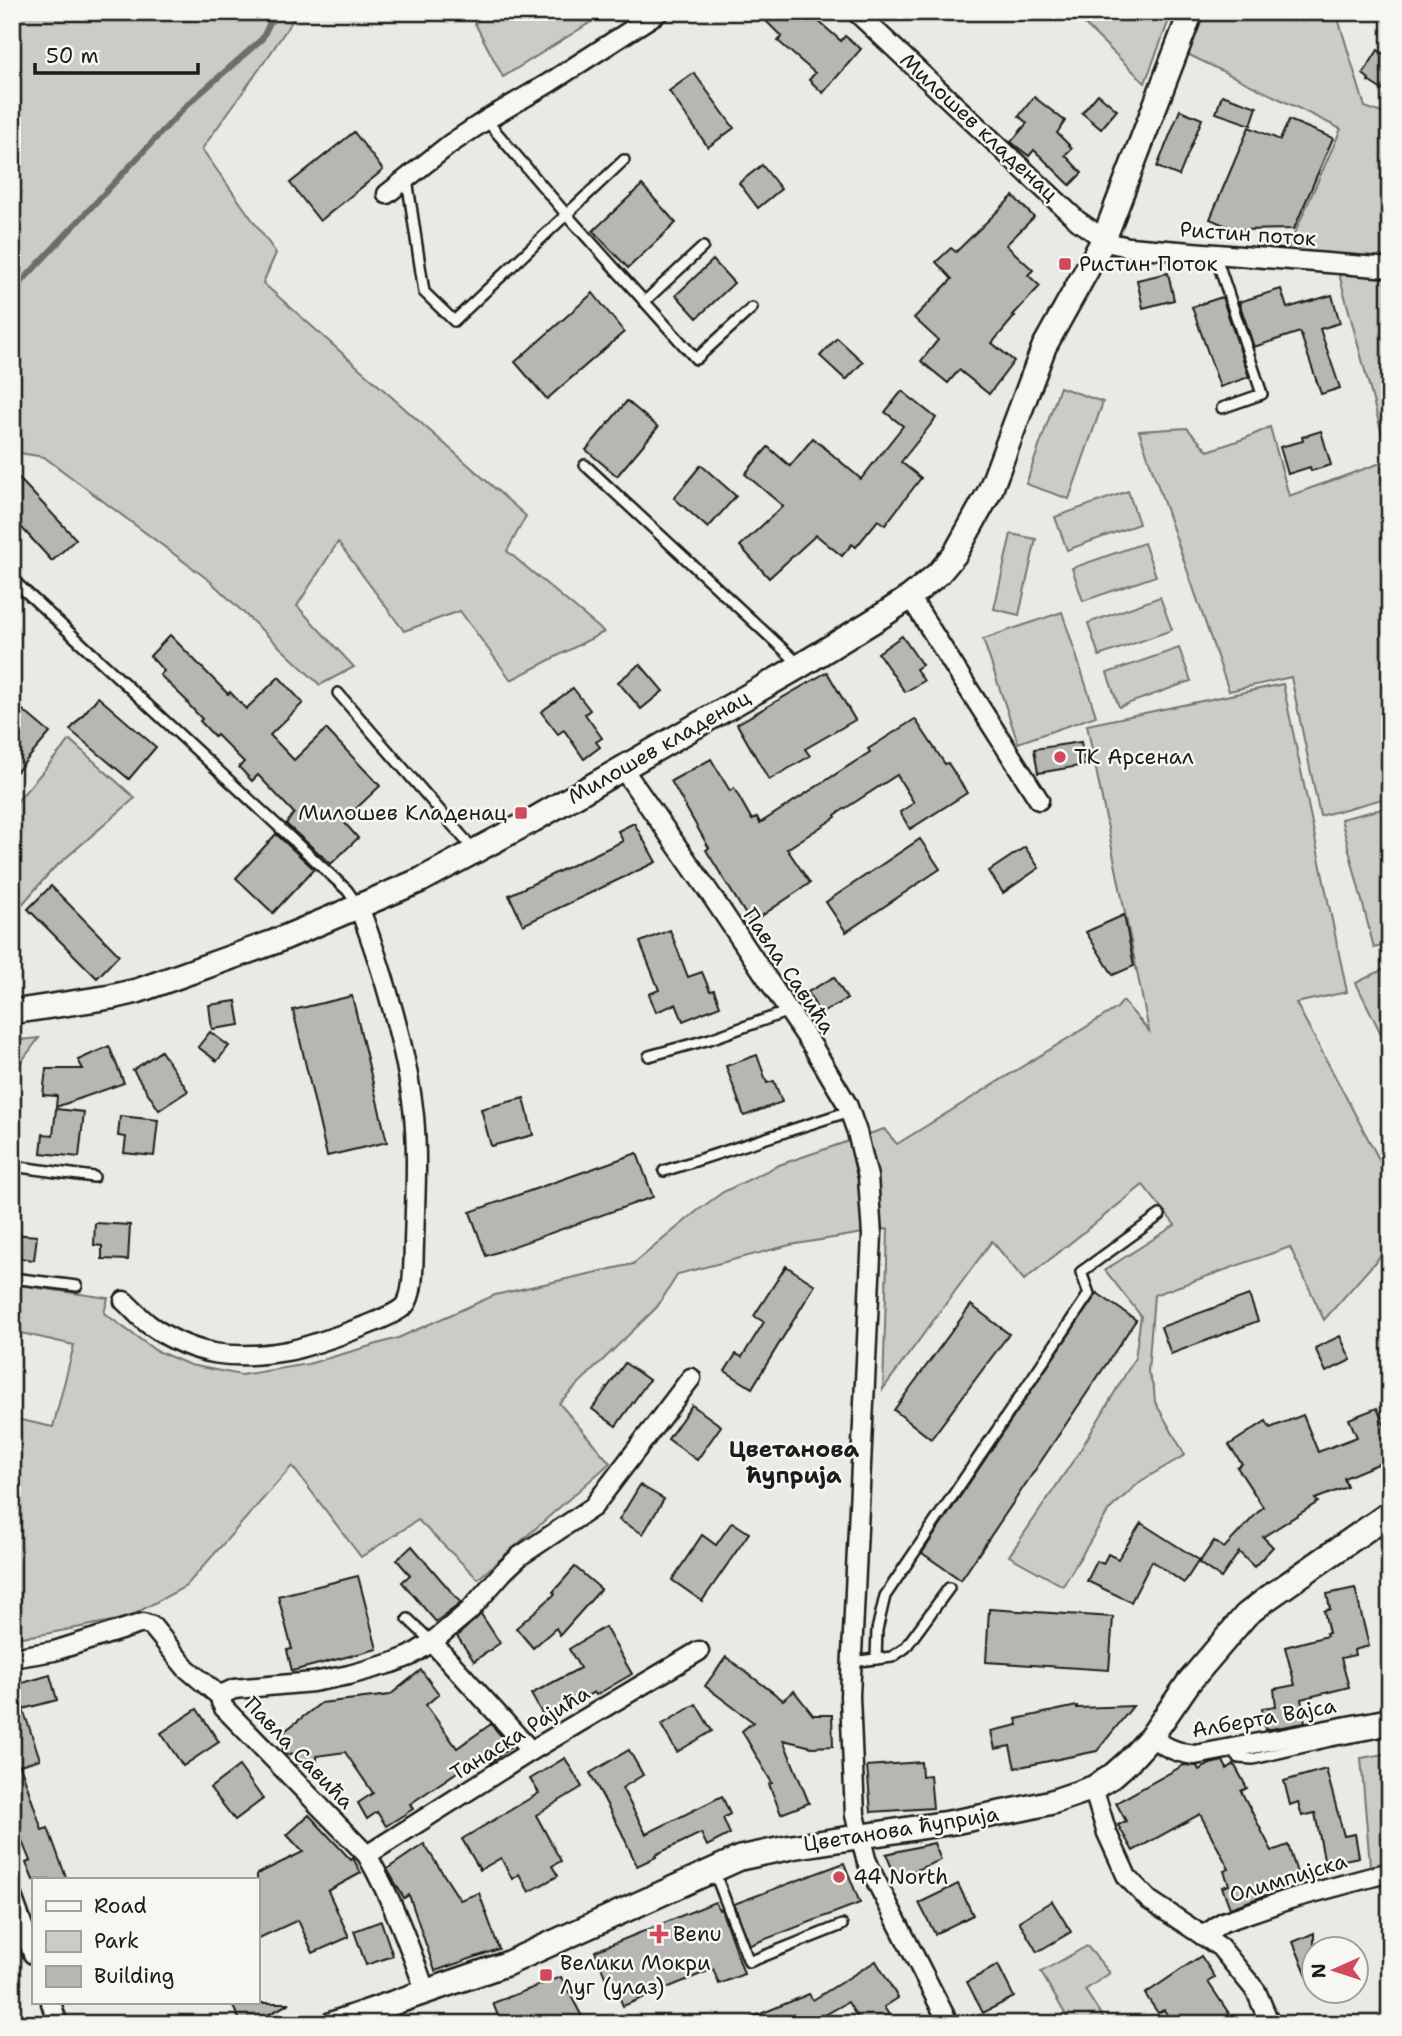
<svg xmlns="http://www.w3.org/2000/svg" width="1402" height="2036" font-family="'Shantell Sans',sans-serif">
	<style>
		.green { fill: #cbcbc7; stroke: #747472; stroke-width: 2 }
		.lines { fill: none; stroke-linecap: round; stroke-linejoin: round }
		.stream { stroke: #6d6d6c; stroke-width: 6 }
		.building { fill: #b6b6b3; stroke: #1c1c1c; stroke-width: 2 }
		.service-casing { stroke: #1c1c1c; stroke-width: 14 }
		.minor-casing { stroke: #1c1c1c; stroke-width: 23 }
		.tertiary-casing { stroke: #1c1c1c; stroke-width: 28 }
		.service { stroke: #f6f6f2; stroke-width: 9 }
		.minor { stroke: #f6f6f2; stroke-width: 18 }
		.tertiary { stroke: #f6f6f2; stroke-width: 23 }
		.poi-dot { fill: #d1495b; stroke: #f6f6f2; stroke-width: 2.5 }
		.labels { text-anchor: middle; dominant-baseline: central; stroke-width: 5; stroke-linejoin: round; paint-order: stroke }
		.street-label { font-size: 21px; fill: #1c1c1c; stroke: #f6f6f2 }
		.poi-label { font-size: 21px; fill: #1c1c1c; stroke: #f6f6f2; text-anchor: start }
		.neighbourhood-label { font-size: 23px; font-weight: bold; fill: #1c1c1c; stroke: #f6f6f2 }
	</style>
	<rect width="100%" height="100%" fill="#e9e9e5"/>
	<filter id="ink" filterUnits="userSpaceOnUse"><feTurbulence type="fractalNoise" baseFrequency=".0143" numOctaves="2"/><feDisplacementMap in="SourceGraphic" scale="14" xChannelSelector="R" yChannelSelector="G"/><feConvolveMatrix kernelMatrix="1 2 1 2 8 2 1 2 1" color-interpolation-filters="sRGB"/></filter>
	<g filter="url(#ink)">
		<g class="green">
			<path d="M12,12H298L270,54L202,149L276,253L263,283L526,516L507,551L604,632L511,680L460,611L404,631L338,542L297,606L354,667L320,685L210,581L44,457L20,453L12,444Z"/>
			<path d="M469,12H607L503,77Z"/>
			<path d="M1072,12H1172L1145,83Z"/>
			<path d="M1191,12H1331L1337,15L1365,107L1390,116V671L1388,672L1390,679V797L1320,816L1291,677L1229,691L1139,431L1187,428L1208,451L1246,438L1270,427L1289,496L1389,460L1336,263L1283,259L1341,129L1177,49Z"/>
			<path d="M1060,387L1103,402L1069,499L1026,484Z"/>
			<path d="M1128,491L1139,524L1067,550L1055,517Z"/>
			<path d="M1011,534L1036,539L1019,615L994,609Z"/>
			<path d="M1144,543L1156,576L1083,601L1072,568Z"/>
			<path d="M1160,597L1172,630L1099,656L1088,623Z"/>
			<path d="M1062,612L1096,716L1018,743L983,639Z"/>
			<path d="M1179,648L1191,681L1119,707L1107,673Z"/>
			<path d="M1283,684L1347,992L1296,1003L1390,1180V1245L1324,1320L1290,1247L1154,1295L1148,1372L1154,1389L1155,1402L1185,1455L1141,1481L1109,1510L1063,1586L1009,1556L1081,1449L1135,1358L1141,1316L1105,1270L1175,1225L1143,1185L1024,1280L992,1241L883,1389L888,1229L790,1245L678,1274L657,1307L559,1403L610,1463L478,1579L418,1520L361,1557L292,1466L186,1586L127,1618L45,1634L12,1638V1418L53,1427L74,1345L12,1331V1284L108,1298L104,1313L155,1350L190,1365L241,1375L308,1364L398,1338L495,1295L633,1264L697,1211L723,1192L779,1165L884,1129L897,1144L1117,1008L1123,1001L1149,1031L1087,725Z"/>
			<path d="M70,740L135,798L52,870L12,916V807Z"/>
			<path d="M1390,807V944L1374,948L1341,819Z"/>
			<path d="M1390,966V1052L1356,983Z"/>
			<path d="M39,1038L12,1074V1041Z"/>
			<path d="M1390,1753V1872L1371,1877L1361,1758Z"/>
			<path d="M1087,1946L1110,1973L1085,1990L1107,2024H1071L1041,1972Z"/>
		</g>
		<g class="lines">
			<path class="stream" d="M12,292L187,105L262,39L275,12"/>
		</g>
		<g class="building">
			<path d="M757,12H808L841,41L845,36L861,49L823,93L809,80L815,73L778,41L782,37Z"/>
			<path d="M1378,50L1390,58V95L1368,81L1369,79L1363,74Z"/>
			<path d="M694,73L734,128L708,147L669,91Z"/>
			<path d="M1098,94L1117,110L1101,129L1082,113Z"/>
			<path d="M1222,95L1257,107L1251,125L1216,113Z"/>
			<path d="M1034,97L1065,121L1057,133L1072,148L1065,155L1082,173L1070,185L1034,150L1029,156L1011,142L1027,123L1019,116Z"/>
			<path d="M1180,110L1202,119L1179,176L1157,167Z"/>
			<path d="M1289,120L1333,138L1294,229L1236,230L1210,219L1249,127L1280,140Z"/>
			<path d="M354,132L383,170L320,221L290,183Z"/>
			<path d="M762,165L781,189L758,208L739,183Z"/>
			<path d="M642,185L676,223L628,268L593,231Z"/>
			<path d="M1013,196L1034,217L1006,245L1033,270L1028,275L1040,286L1013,315L1015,316L992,343L1014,361L989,394L959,370L948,383L921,361L938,340L914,318L952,279L936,262L951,248L956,252Z"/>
			<path d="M713,260L734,283L697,318L676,295Z"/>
			<path d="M1168,273L1174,300L1143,308L1137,280Z"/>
			<path d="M1281,289L1287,308L1332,295L1340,323L1320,329L1340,388L1321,394L1300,332L1254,347L1239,302Z"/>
			<path d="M593,293L624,332L547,399L515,362Z"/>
			<path d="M1222,297L1249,377L1220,387L1192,307Z"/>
			<path d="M837,338L863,362L846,380L820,356Z"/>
			<path d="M902,391L936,418L901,462L921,478L885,525L878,520L856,547L852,544L842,556L816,535L769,578L740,546L783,506L745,474L768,447L790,466L813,438L861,479L903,426L885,412Z"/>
			<path d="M627,401L658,427L617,476L586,450Z"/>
			<path d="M1321,431L1331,465L1311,471L1310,467L1288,474L1280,447L1303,441L1302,437Z"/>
			<path d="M701,465L736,496L708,528L674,498Z"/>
			<path d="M12,471L76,539L52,561L12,517Z"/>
			<path d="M170,635L228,694L230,692L246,709L279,677L303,703L270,735L294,760L326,729L380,786L343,821L358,838L331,864L286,824L294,813L258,775L252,781L239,767L244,762L217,735L215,737L200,721L202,719L187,703L188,702L160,675L164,671L150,656Z"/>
			<path d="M902,636L922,665L916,669L924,681L905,692L878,653Z"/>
			<path d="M640,664L663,691L641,709L618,682Z"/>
			<path d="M827,672L855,720L805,749L810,756L769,780L737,724Z"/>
			<path d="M573,688L590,710L585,714L602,738L596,742L600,747L584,759L564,730L558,734L541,712Z"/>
			<path d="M98,697L156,747L129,779L70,730Z"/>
			<path d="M12,701L50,733L12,777Z"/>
			<path d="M915,719L945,764L948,763L967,793L910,829L900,812L914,803L897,775L835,815L836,817L787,849L810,883L751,923L706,850L709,848L671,781L711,759L730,791L734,788L752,820L757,817L760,823L870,752L868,749Z"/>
			<path d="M1081,742L1085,765L1038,773L1034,749Z"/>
			<path d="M634,823L656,862L523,925L509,895L623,841L618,831Z"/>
			<path d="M276,834L314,869L273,913L236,878Z"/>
			<path d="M920,839L940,869L846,932L826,902Z"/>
			<path d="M1025,847L1039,868L1003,893L989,871Z"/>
			<path d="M51,886L119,955L97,978L28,909Z"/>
			<path d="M1124,915L1134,966L1113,975L1086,932Z"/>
			<path d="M670,930L688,977L702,972L710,991L714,990L720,1006L683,1021L676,1004L656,1012L649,994L659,990L640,942Z"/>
			<path d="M834,977L847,999L820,1014L808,992Z"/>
			<path d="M352,996L387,1142L327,1156L293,1010Z"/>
			<path d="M236,1001L240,1025L212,1029L209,1005Z"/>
			<path d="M210,1032L229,1046L217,1061L198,1047Z"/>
			<path d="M109,1046L124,1083L56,1107L57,1096L43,1095L46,1069H83L78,1060Z"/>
			<path d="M161,1051L188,1091L159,1110L133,1070Z"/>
			<path d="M757,1055L767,1083L774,1081L782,1102L744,1116L726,1066Z"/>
			<path d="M524,1098L533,1135L491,1146L481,1109Z"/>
			<path d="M56,1109L84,1112L79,1157L41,1153L43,1134L53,1135Z"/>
			<path d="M120,1116L158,1120L154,1156L124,1153L126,1137L118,1136Z"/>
			<path d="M637,1153L653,1197L486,1256L470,1212Z"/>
			<path d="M95,1223L130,1225L128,1260L102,1259V1246L94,1245Z"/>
			<path d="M12,1234L37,1236L34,1260L12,1257Z"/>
			<path d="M786,1266L815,1285L752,1388L725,1371L736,1354L742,1357L764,1322L754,1316Z"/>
			<path d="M1097,1293L1136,1320L961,1580L922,1553Z"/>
			<path d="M1249,1295L1258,1321L1171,1354L1161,1327Z"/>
			<path d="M971,1305L1009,1334L931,1439L894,1410Z"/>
			<path d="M1340,1336L1351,1360L1326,1372L1315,1348Z"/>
			<path d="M625,1363L649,1380L616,1426L592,1409Z"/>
			<path d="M692,1405L721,1426L697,1460L668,1439Z"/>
			<path d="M1377,1408L1390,1438V1459L1344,1478L1347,1487L1315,1499L1318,1502L1263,1537L1273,1547L1254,1567L1239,1552L1221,1578L1199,1563L1214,1541L1224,1548L1263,1507L1237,1467L1242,1464L1229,1445L1266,1421L1270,1428L1303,1415L1318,1452L1357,1437L1349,1419Z"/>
			<path d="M640,1485L664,1499L643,1534L619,1520Z"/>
			<path d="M732,1522L749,1533L702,1601L672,1580L702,1535L716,1545Z"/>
			<path d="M1141,1523L1199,1560L1184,1583L1152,1561L1131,1602L1087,1581L1097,1561L1103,1564L1108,1554L1118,1559Z"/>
			<path d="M412,1546L461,1603L436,1622L402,1582L410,1575L397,1560Z"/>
			<path d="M575,1567L601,1589L560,1635L556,1628L533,1648L516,1628L555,1594L553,1592Z"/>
			<path d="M358,1576L377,1649L292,1671L287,1650L292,1649L278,1596Z"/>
			<path d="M1355,1588L1369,1646L1354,1650L1355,1655L1341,1658L1349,1687L1301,1699L1305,1723L1265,1730L1262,1708L1276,1706L1274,1689L1295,1685L1285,1647L1327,1636L1326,1633H1329L1324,1611L1330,1609L1327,1594Z"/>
			<path d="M989,1609L1113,1617L1109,1670L986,1662Z"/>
			<path d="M481,1614L500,1643L474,1661L457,1636Z"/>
			<path d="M605,1627L632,1674L596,1695L594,1692L545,1719L531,1694L580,1668L569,1649Z"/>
			<path d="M726,1657L783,1700L794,1691L813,1715H832L833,1746L812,1747L783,1740L809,1803L781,1814L769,1784L772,1783L742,1731L753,1722L705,1686Z"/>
			<path d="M421,1670L439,1694L426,1705L457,1748L491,1724L511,1747L491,1762L485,1753L410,1804L413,1809L386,1826L377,1812L367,1819L358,1803L373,1793L345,1752L316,1756L317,1761L297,1764L295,1753L285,1755L283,1753L281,1734L321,1703L390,1695Z"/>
			<path d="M50,1675L57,1700L23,1709L40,1759L20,1765L42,1830L48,1828L67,1880H33L26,1863L30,1861L12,1816V1686Z"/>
			<path d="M696,1704L712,1731L677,1752L661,1725Z"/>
			<path d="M1077,1706V1708L1133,1706L1097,1751L1015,1768L1010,1746L995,1749L991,1731L1018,1725L1016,1719Z"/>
			<path d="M197,1709L219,1742L183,1766L161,1733Z"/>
			<path d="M629,1750L643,1775L622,1788L646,1834L722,1796L730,1814L723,1818L730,1834L707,1846L701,1833L655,1855L656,1857L637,1866L621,1831L590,1773Z"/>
			<path d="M565,1758L582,1787L536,1815L561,1861L552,1866L558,1876L529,1892L519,1874L512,1879L501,1858L480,1870L462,1839L539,1793L530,1779Z"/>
			<path d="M1223,1761L1227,1769L1234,1764L1247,1788L1241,1791L1272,1851L1288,1845L1299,1879L1262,1891L1264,1896L1230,1908L1222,1887L1229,1885L1224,1871L1229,1869L1200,1814L1133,1851L1118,1825L1126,1821L1116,1803L1184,1765L1197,1766L1199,1770L1210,1764Z"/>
			<path d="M921,1762L922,1776L930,1775L933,1808L871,1812L867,1766Z"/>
			<path d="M239,1766L263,1799L235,1820L210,1788Z"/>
			<path d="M1326,1769L1344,1836L1355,1834L1359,1857L1325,1864L1315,1813L1302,1816L1298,1802L1290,1805L1284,1781Z"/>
			<path d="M309,1815L351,1860L353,1858L361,1873L328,1891L349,1937L313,1953L298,1920L257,1939V1874L303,1852L287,1835Z"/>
			<path d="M934,1843L941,1860L896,1878L886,1854Z"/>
			<path d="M424,1844L460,1900L479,1893L499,1949L435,1971L409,1895L404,1898L387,1869Z"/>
			<path d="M844,1863L860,1903L750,1945L734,1904Z"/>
			<path d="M958,1884L973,1915L935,1934L919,1903Z"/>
			<path d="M1052,1901L1071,1932L1037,1952L1019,1921Z"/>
			<path d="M715,1902L719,1910L721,1909L744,1974L719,1984L713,1969L623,2006L612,1980L607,1982L595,1951Z"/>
			<path d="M381,1921L393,1956L366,1965L354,1931Z"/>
			<path d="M1314,1933V1992L1293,1942Z"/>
			<path d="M1201,1956L1215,1977L1208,1982L1236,2024H1173L1164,2010L1158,2013L1145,1994Z"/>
			<path d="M876,1961L898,1998L884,2007L895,2024H861L848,2002L809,2024H736L809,1994L813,2000Z"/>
			<path d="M998,1965L1014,1997L983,2013L967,1982Z"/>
			<path d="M561,1977L586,2024H501L493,2003Z"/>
			<path d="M231,2003H290L251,2024H242Z"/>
		</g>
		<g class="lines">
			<defs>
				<g id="service">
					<path d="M486,120L566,214L696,359L752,308"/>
					<path d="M407,179L424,292L454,321L624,160"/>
					<path d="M1215,254L1262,394L1222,408"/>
					<path d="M644,302L703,247"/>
					<path d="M585,465L799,664"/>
					<path d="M12,579L347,890L357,904"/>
					<path d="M338,693L474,850"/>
					<path d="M649,1056L710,1039L789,1011"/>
					<path d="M12,1166L94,1177"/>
					<path d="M664,1171L850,1111"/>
					<path d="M12,1278L77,1286"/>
					<path d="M408,1619L432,1642"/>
					<path d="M876,1659L877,1630L885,1596L1089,1294L1081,1272L1160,1215"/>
					<path d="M851,1662L892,1657L905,1648L949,1588"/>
					<path d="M1230,1750L1239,1758L1253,1759L1330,1741L1390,1730"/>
					<path d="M714,1871L749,1962L842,1925"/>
				</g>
				<g id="minor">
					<path d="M856,12L1078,221L1110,243L1129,247L1390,268"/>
					<path d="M387,194L450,144L486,120L549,83L659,12"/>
					<path d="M910,597L1039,800"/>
					<path d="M623,769L709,892L813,1047L847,1104L857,1132L868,1177L872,1235L850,1696L855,1815L866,1859L873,1875L949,2024"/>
					<path d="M124,1301C133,1309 141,1319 151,1326C196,1357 235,1360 287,1351C307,1347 394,1319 405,1305C415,1293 413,1259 414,1243C415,1201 418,1159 414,1116C407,1050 383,970 359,907"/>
					<path d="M432,1642L531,1751"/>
					<path d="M12,1658L54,1651L143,1623L152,1626L186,1668L222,1698"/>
					<path d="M222,1698L223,1694L234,1689L313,1682L349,1675L392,1663L410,1656L432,1642L469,1611L504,1571L520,1556L593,1507L691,1378"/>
					<path d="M222,1698L221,1702L224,1708L367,1855C392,1899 409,1945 426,1993"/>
					<path d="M1151,1737C1165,1747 1177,1753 1195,1755L1390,1718"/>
					<path d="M1093,1788L1107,1833L1127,1877L1149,1900L1220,1947L1256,1991L1270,2024"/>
					<path d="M367,1855L531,1751L699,1651"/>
					<path d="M12,1896L33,1954"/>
					<path d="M1203,1936L1223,1922L1290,1899L1390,1872"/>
					<path d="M51,2003L58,2024"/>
				</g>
				<g id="tertiary">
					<path d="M12,1012L111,997L137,991L274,942L421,880L533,820L800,666L883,615L910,597L939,573L955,554L990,491L1044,347L1104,239L1191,12"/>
					<path d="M332,2024L506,1964L740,1858L792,1847L954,1822L1021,1809L1052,1802L1093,1788L1111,1777L1129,1761L1151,1737L1189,1682L1246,1615L1268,1598L1390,1513"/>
				</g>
			</defs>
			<use href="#service" class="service-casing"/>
			<use href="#minor" class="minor-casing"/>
			<use href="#tertiary" class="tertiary-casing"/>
			<use href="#service" class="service"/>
			<use href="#minor" class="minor"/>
			<use href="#tertiary" class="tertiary"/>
		</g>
	</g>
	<g class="poi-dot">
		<rect x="1058" y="257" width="14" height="14" rx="3.5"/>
		<circle cx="1060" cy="757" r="7"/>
		<rect x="514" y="806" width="14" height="14" rx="3.5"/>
		<circle cx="839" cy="1877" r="7"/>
		<path d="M655.5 1923.5h7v7h7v7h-7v7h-7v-7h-7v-7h7z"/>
		<rect x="539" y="1968" width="14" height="14" rx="3.5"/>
	</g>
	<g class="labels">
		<g class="street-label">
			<text transform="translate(979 127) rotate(43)">Милошев кладенац</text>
			<text transform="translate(1248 234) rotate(4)">Ристин поток</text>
			<text transform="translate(659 747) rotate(-30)">Милошев кладенац</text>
			<text transform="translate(789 971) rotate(56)">Павла Савића</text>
			<text transform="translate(1264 1718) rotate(-10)">Алберта Вајса</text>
			<text transform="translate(520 1733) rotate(-32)">Танаска Рајића</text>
			<text transform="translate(299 1753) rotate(46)">Павла Савића</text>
			<text transform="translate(901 1829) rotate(-9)">Цветанова ћуприја</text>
			<text transform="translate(1288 1878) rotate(-17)">Олимпијска</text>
		</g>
		<g class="poi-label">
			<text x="1079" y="264">Ристин Поток</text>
			<text x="1074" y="757">ТК Арсенал</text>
			<text x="507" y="813" text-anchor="end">Милошев Кладенац</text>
			<text x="853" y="1877">44 North</text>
			<text x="673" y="1934">Benu</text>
			<text x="560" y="1963">Велики Мокри<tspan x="560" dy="24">Луг (улаз)</tspan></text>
		</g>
		<g class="neighbourhood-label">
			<text x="794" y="1449">Цветанова<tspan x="794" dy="26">ћуприја</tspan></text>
		</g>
	</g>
	<rect width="1402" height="2036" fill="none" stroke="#f6f6f2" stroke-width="42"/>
	<rect x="21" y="21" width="1360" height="1994" fill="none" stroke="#1c1c1c" stroke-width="2.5" filter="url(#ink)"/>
	<rect x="32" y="1878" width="228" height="126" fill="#f6f6f2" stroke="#9f9f9c" stroke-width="2"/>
	<rect x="46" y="1901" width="35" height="10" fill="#f6f6f2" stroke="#9f9f9c" stroke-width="2"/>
	<text x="94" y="1913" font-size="21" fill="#1c1c1c">Road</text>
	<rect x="46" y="1931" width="35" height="21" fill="#cbcbc7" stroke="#9f9f9c" stroke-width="2"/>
	<text x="94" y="1948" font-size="21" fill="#1c1c1c">Park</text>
	<rect x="46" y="1966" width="35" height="21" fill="#b6b6b3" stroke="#9f9f9c" stroke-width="2"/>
	<text x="94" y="1983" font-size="21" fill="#1c1c1c">Building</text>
	<g transform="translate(1335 1970) rotate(267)"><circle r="33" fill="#f6f6f2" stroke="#9f9f9c" stroke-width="2"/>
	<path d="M0-5L12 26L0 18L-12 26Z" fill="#d1495b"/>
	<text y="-10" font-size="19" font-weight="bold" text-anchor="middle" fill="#1c1c1c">N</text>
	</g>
	<path d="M35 63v10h163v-10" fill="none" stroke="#1c1c1c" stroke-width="3.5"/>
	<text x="46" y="63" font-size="21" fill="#1c1c1c" stroke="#f6f6f2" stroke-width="5" paint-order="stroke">50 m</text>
</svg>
